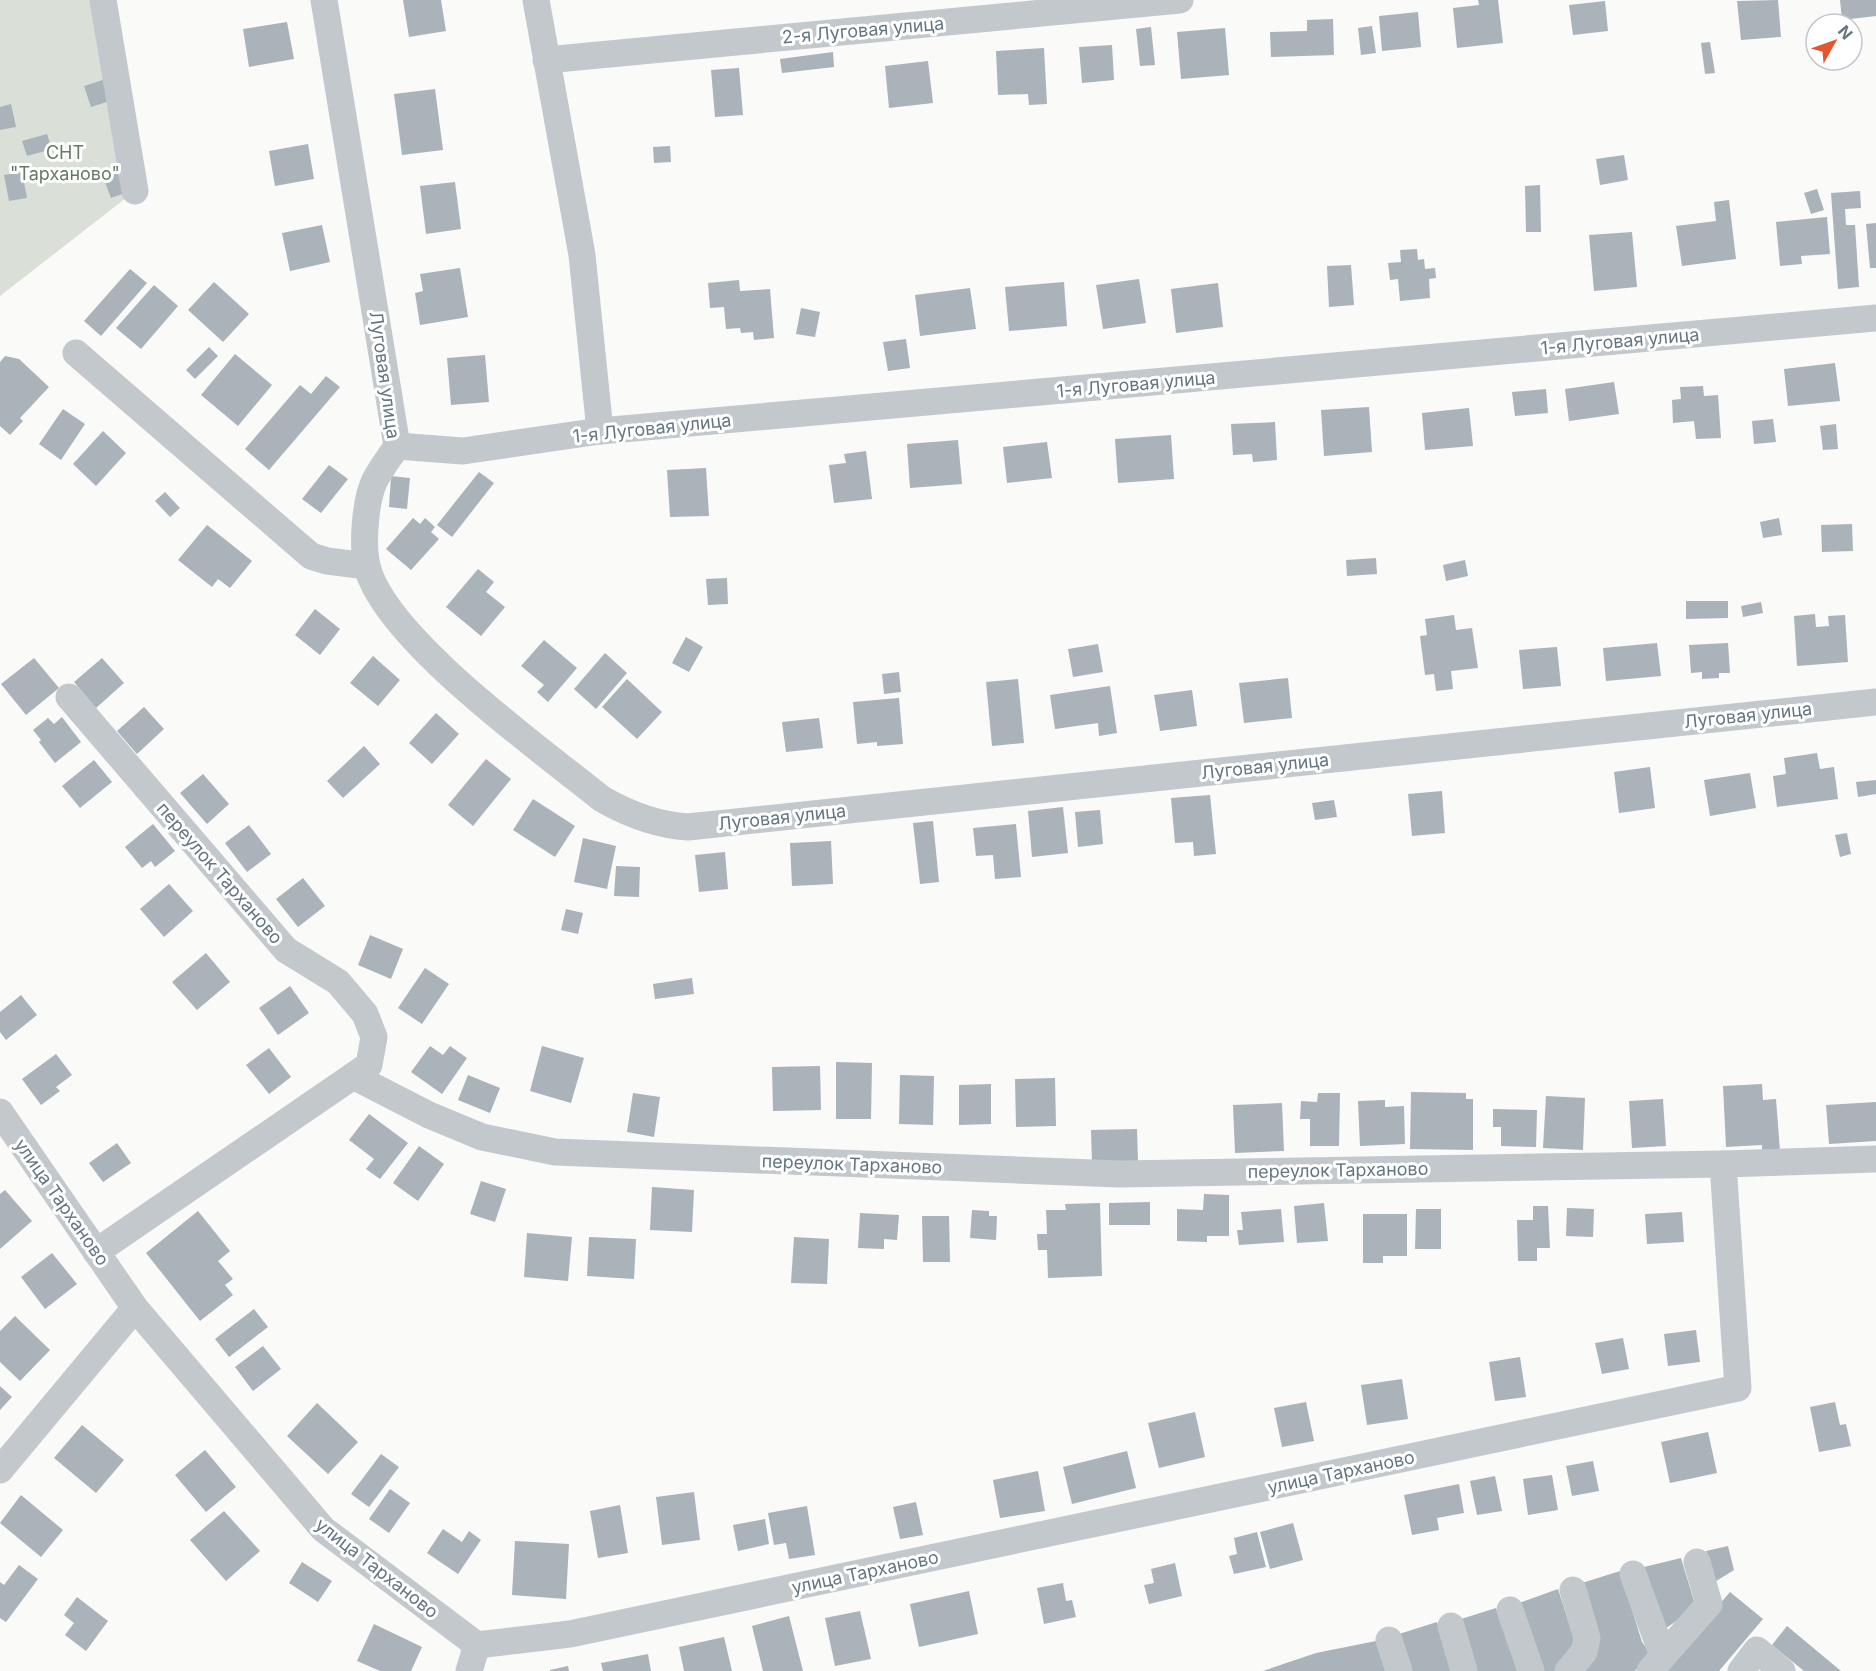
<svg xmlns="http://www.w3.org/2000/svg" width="1876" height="1671" font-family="Inter,sans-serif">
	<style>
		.green { fill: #dadfd7 }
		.building { fill: #aab3b9 }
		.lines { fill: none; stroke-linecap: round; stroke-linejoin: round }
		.minor { stroke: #c3c8cc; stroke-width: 27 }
		.labels { text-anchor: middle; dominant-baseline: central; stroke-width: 6; stroke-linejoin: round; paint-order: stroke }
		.street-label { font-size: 18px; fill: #657683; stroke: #fff }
		.park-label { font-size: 18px; fill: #687a64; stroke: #fff }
	</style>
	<rect width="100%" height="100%" fill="#fafaf8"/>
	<path class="green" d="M0,0H103L135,191L0,296Z"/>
	<g class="building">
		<path d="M403,0H441L446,31L409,37Z"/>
		<path d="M1478,0H1498L1503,43L1457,48L1453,8L1479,5Z"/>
		<path d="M1778,0L1781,37L1741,40L1737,1Z"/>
		<path d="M1840,0H1876V16L1842,20Z"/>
		<path d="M1605,1L1608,31L1573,35L1569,5Z"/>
		<path d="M1418,12L1421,47L1382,51L1379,16Z"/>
		<path d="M1333,19L1334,55L1271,57L1270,32L1307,31V20Z"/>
		<path d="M287,22L294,59L249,67L243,29Z"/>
		<path d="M1372,26L1376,53L1361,55L1358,28Z"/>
		<path d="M1151,27L1155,65L1140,66L1136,29Z"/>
		<path d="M1225,28L1229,75L1181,79L1177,32Z"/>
		<path d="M1710,42L1715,73L1705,74L1701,43Z"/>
		<path d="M1112,45L1114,80L1082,83L1079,47Z"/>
		<path d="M1044,48L1047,104L1029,105L1028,94L998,95L996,51Z"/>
		<path d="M833,52L834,67L782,73L780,59Z"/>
		<path d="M928,61L933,103L889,108L885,66Z"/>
		<path d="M739,68L743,115L715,117L711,70Z"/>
		<path d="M109,78L116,99L91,107L84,86Z"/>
		<path d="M435,89L443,150L402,155L394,94Z"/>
		<path d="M11,104L16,127L0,130V107Z"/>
		<path d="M47,134L52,149L27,156L22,141Z"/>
		<path d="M308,144L314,179L275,186L269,151Z"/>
		<path d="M670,146L671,162L654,163L653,147Z"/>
		<path d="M1624,155L1628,180L1600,185L1596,159Z"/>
		<path d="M22,172L27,198L9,201L4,175Z"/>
		<path d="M117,172L125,193L111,198L103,177Z"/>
		<path d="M455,182L461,229L426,234L420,186Z"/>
		<path d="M1540,185L1541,232H1526L1525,186Z"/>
		<path d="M1817,189L1824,210L1811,214L1804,193Z"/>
		<path d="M1860,191L1861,208L1845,209L1846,225H1855L1859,287L1838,289L1831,193Z"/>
		<path d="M1729,200L1736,259L1682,266L1676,226L1716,221L1714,202Z"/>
		<path d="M1827,217L1830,254L1801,256L1802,264L1780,266L1776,222Z"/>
		<path d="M1876,223V268H1870L1866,224Z"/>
		<path d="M322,225L330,262L290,271L282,233Z"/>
		<path d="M1632,232L1637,287L1594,291L1589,235Z"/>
		<path d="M1417,249L1418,260L1424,259L1425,269L1435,268L1436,278L1429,279L1430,298L1400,301L1398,279L1390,280L1388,263L1401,262L1400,250Z"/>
		<path d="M1351,265L1354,305L1329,307L1327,266Z"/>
		<path d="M460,268L468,317L420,325L415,293L423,291L420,274Z"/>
		<path d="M130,269L147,283L101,336L84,321Z"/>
		<path d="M1139,279L1146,323L1103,329L1096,285Z"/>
		<path d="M739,280L740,291L770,289L774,338L754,340L753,332L741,333L740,328L726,329L724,307L710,308L708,283Z"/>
		<path d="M214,282L249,314L223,342L188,310Z"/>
		<path d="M1064,282L1067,326L1009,331L1005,287Z"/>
		<path d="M1218,283L1223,327L1176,333L1171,289Z"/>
		<path d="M154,285L178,306L141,349L116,328Z"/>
		<path d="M970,288L976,329L920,336L915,295Z"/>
		<path d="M801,308L820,312L815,337L796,334Z"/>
		<path d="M906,339L910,368L888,371L883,342Z"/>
		<path d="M209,347L218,356L195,379L186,370Z"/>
		<path d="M235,354L272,385L238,426L201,395Z"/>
		<path d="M485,355L489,402L451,405L447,358Z"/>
		<path d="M5,356L19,359L49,387L20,418L23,421L10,435L0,426V362Z"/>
		<path d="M1835,363L1840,401L1788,406L1784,369Z"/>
		<path d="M326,376L340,387L269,470L245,449L300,385L311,394Z"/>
		<path d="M1614,382L1619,414L1569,421L1565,389Z"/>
		<path d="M1703,386L1704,396L1718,395L1721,438L1696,439L1694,421L1673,423L1672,400L1681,399L1680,387Z"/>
		<path d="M1546,389L1548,413L1515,416L1512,392Z"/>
		<path d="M1369,407L1372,452L1324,456L1321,410Z"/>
		<path d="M1469,408L1473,446L1425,450L1422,413Z"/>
		<path d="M63,409L85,424L61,460L39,444Z"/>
		<path d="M1773,419L1776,442L1754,444L1752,421Z"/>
		<path d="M1275,422L1277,460L1253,462L1252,454L1233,455L1231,424Z"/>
		<path d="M1836,424L1838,449L1823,450L1820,426Z"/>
		<path d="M103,431L126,453L96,486L73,464Z"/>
		<path d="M1171,435L1174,479L1118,483L1115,439Z"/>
		<path d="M958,440L962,484L910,488L907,444Z"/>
		<path d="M1047,442L1052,478L1007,483L1003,447Z"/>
		<path d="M866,451L872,499L834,503L829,465L846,463L844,454Z"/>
		<path d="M329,465L348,479L321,513L302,499Z"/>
		<path d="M706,468L709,516L670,517L667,470Z"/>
		<path d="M479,472L494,483L452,537L437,525Z"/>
		<path d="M391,476L410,478L407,509L389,507Z"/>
		<path d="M165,492L180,508L170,517L155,501Z"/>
		<path d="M413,518L420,524L425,518L435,527L431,532L439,539L411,570L386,549Z"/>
		<path d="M1779,518L1782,535L1763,538L1760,522Z"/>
		<path d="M1852,524L1853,551L1822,552L1821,525Z"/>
		<path d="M207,525L252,561L230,588L218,579L212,587L178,560Z"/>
		<path d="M1376,558L1377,574L1347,576L1346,560Z"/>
		<path d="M1465,560L1468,576L1446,581L1443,565Z"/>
		<path d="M478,569L494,582L486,592L505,607L481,636L446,607Z"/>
		<path d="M727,578L728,604L708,605L706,579Z"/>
		<path d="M1686,601H1728V618L1686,619Z"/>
		<path d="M1761,602L1763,613L1743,617L1741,606Z"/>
		<path d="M315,609L340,629L320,655L295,635Z"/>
		<path d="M1815,614L1816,627L1829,626L1828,616L1845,615L1848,662L1797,666L1794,616Z"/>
		<path d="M1454,615L1456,630L1472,628L1478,668L1451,671L1453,689L1436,691L1434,674L1425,675L1420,636L1427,635L1425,619Z"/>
		<path d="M686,637L703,647L689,672L672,663Z"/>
		<path d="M544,640L577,668L548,702L537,692L544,685L521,666Z"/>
		<path d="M1657,643L1661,676L1606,681L1603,648Z"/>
		<path d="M1728,643L1730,673H1719V678L1702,679V672L1691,673L1689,645Z"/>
		<path d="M1098,644L1103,672L1073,677L1068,649Z"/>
		<path d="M1557,647L1561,686L1523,689L1519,650Z"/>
		<path d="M605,653L627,673L596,709L574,689Z"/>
		<path d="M373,656L400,680L378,706L350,683Z"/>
		<path d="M34,658L59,688L26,715L1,684Z"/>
		<path d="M102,658L124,683L96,708L74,682Z"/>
		<path d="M899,672L901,692L884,694L882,674Z"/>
		<path d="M1288,678L1292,718L1244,723L1239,683Z"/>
		<path d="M627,679L662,712L637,739L602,707Z"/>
		<path d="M1018,679L1024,743L992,746L986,682Z"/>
		<path d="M1110,686L1117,733L1099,736L1098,723L1055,729L1050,695Z"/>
		<path d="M1192,690L1197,726L1160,731L1154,695Z"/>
		<path d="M899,698L903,744L877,746V742L857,744L853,702Z"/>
		<path d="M144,707L164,729L137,754L117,731Z"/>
		<path d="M436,713L459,734L432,764L409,743Z"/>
		<path d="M62,717L81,742L55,763L39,742L41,740L33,730L48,718L54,724Z"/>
		<path d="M819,718L823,748L786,752L782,722Z"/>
		<path d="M364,746L380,764L343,798L327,781Z"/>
		<path d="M1817,753L1820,769L1834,767L1838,799L1777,807L1773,776L1786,774L1784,758Z"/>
		<path d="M486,759L511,779L473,826L448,805Z"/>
		<path d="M94,760L112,782L80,808L62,786Z"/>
		<path d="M1650,767L1655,808L1619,813L1614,772Z"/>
		<path d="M1750,773L1756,808L1710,816L1704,780Z"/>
		<path d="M203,774L229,804L207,824L180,793Z"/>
		<path d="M1876,780V794L1858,797L1856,782Z"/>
		<path d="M1442,791L1445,833L1412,836L1408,794Z"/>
		<path d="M1210,795L1216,854L1194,856L1193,842L1175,843L1171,798Z"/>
		<path d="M533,799L575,826L555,857L513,830Z"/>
		<path d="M1334,800L1337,817L1315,820L1312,803Z"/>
		<path d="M1063,807L1068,853L1032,857L1028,811Z"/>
		<path d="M1100,810L1103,844L1078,847L1075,812Z"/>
		<path d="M933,821L939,882L920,884L913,823Z"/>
		<path d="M153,824L175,851L155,867L151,861L142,868L125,847Z"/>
		<path d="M1016,824L1021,877L995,879L993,855L976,856L973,828Z"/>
		<path d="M249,825L271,854L247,872L225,843Z"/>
		<path d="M1847,833L1851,854L1840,857L1835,835Z"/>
		<path d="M583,838L616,846L607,889L574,882Z"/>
		<path d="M831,841L833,884L792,886L790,843Z"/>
		<path d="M725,852L728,889L699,892L695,855Z"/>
		<path d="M616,866L640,867L639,897L614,896Z"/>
		<path d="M303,878L325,906L298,927L276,899Z"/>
		<path d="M169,884L193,911L164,937L140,909Z"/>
		<path d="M566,909L583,913L578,934L561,930Z"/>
		<path d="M370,935L403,949L391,979L358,965Z"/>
		<path d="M206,953L230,982L197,1010L172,982Z"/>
		<path d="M425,968L449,984L422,1024L398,1008Z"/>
		<path d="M692,978L694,994L655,999L653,984Z"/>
		<path d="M290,986L309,1013L278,1035L259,1008Z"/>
		<path d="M21,995L37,1015L6,1040L0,1032V1012Z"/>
		<path d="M430,1046L443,1055L450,1046L467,1058L442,1094L411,1072Z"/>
		<path d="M542,1046L584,1058L571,1103L530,1091Z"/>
		<path d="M269,1048L291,1077L269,1094L246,1065Z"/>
		<path d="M56,1054L72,1075L56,1087L60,1091L41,1105L22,1079Z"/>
		<path d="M836,1062L872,1063L871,1119H836Z"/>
		<path d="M820,1066L821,1110L773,1111L772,1067Z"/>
		<path d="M468,1075L500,1088L490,1113L458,1100Z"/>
		<path d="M900,1075L934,1076L933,1125L899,1124Z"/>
		<path d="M1055,1078L1056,1126L1016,1127L1015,1079Z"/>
		<path d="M991,1084V1124L959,1125V1085Z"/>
		<path d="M1762,1084L1763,1100L1776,1099L1780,1151L1762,1152V1145L1726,1147L1723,1086Z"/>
		<path d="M1411,1092L1466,1093V1099H1473V1150L1410,1149Z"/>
		<path d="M633,1093L660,1097L654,1137L627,1132Z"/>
		<path d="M1318,1093H1340L1339,1146H1310V1119H1300L1301,1101L1317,1102Z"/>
		<path d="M1546,1096L1585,1098L1583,1150L1543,1148Z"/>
		<path d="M1663,1099L1666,1146L1632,1148L1629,1101Z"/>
		<path d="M1385,1100V1107L1404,1106L1405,1144L1360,1146L1358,1101Z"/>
		<path d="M1876,1102V1141L1829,1144L1826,1105Z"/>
		<path d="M1282,1103L1284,1151L1235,1153L1233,1105Z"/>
		<path d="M1493,1109L1537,1110L1536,1147L1501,1146V1127H1493Z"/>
		<path d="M369,1114L408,1143L380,1179L366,1169L374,1159L349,1140Z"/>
		<path d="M1137,1129L1138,1162L1092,1163L1091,1130Z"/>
		<path d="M117,1143L131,1163L103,1182L89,1163Z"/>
		<path d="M419,1146L444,1164L418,1201L393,1183Z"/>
		<path d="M481,1181L506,1189L495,1222L470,1214Z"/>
		<path d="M652,1187L694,1190L692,1232L650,1230Z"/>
		<path d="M5,1190L32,1221L0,1249V1194Z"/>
		<path d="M1204,1194L1229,1195V1236H1207V1242L1177,1241V1209L1203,1210Z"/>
		<path d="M1150,1202V1225H1109V1203Z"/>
		<path d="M1100,1203L1102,1276L1048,1278L1047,1250H1038L1037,1234H1047L1046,1210H1066L1065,1204Z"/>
		<path d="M1324,1203L1328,1241L1297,1243L1294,1206Z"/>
		<path d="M1533,1206H1548L1550,1248H1537V1261H1518L1517,1220H1533Z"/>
		<path d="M1567,1208L1594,1209L1593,1237L1566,1236Z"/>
		<path d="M1281,1209L1284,1242L1239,1245L1237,1230H1243L1241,1212Z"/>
		<path d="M1416,1209H1441V1249H1415Z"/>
		<path d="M972,1210L989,1211V1216H997L996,1240L970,1238Z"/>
		<path d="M198,1211L230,1251L218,1261L233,1279L225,1285L233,1295L200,1321L146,1253Z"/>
		<path d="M1682,1212L1684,1242L1647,1244L1645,1214Z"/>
		<path d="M860,1213L899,1215L897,1240L884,1239V1249L858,1248Z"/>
		<path d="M1363,1214H1407V1256H1383V1263H1363Z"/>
		<path d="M922,1216H949L950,1262H923Z"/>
		<path d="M527,1233L572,1237L568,1281L524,1277Z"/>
		<path d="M589,1237L636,1239L634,1279L587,1276Z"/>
		<path d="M794,1237L829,1239L827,1284L791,1283Z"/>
		<path d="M52,1253L77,1284L45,1309L21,1277Z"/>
		<path d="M254,1309L268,1327L229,1357L215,1339Z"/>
		<path d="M15,1316L50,1350L20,1381L0,1362V1331Z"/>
		<path d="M1696,1330L1700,1362L1668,1366L1664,1334Z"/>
		<path d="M1623,1338L1629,1369L1602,1374L1595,1343Z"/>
		<path d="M263,1346L281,1369L253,1391L235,1367Z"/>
		<path d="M1520,1357L1526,1397L1495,1401L1489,1362Z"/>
		<path d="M1402,1379L1408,1419L1367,1425L1361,1385Z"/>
		<path d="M0,1386L12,1397L0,1410Z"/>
		<path d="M1306,1402L1314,1441L1282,1447L1274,1408Z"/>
		<path d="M1835,1402L1840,1425L1846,1424L1851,1446L1819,1452L1810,1407Z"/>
		<path d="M317,1403L358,1442L328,1474L287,1436Z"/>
		<path d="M1195,1412L1205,1457L1159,1468L1148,1423Z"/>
		<path d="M82,1425L124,1460L96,1493L54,1458Z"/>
		<path d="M1708,1432L1717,1473L1670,1483L1661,1442Z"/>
		<path d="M205,1450L236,1487L206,1512L175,1475Z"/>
		<path d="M1127,1451L1136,1488L1072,1504L1063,1467Z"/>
		<path d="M381,1454L399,1467L369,1507L351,1494Z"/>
		<path d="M1593,1461L1599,1491L1572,1496L1566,1466Z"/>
		<path d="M1038,1471L1045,1511L1000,1518L993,1480Z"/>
		<path d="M1552,1475L1558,1510L1528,1515L1523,1479Z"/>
		<path d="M1495,1476L1502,1511L1477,1515L1470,1481Z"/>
		<path d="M1459,1484L1464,1513L1437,1518L1439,1530L1412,1535L1404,1495Z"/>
		<path d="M390,1489L410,1503L389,1533L369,1519Z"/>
		<path d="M694,1492L700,1540L662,1545L656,1497Z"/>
		<path d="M21,1495L63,1530L41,1557L0,1523Z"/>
		<path d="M916,1502L923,1535L900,1539L893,1507Z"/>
		<path d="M620,1505L628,1553L598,1558L590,1511Z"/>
		<path d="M807,1506L815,1555L789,1559L786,1543L774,1545L768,1513Z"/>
		<path d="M224,1511L260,1551L226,1581L190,1540Z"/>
		<path d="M765,1519L769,1544L738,1551L733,1525Z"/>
		<path d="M1293,1523L1303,1560L1270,1569L1260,1532Z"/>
		<path d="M443,1529L462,1542L469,1531L481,1540L458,1574L427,1553Z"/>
		<path d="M1257,1532L1266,1567L1234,1574L1229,1556L1237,1554L1234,1538Z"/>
		<path d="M515,1541L569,1544L566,1599L512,1595Z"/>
		<path d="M1728,1546L1734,1570L1713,1583L1706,1551Z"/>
		<path d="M1681,1558L1696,1608L1663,1630L1644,1567Z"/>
		<path d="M302,1562L332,1581L318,1602L289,1583Z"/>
		<path d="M1175,1563L1182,1596L1149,1604L1144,1585L1154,1583L1151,1569Z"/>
		<path d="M19,1565L38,1579L6,1622L0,1618V1582L4,1585Z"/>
		<path d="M1620,1571L1642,1642L1650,1653L1635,1671H1581L1582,1583Z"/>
		<path d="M1063,1583L1066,1601L1072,1600L1076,1617L1044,1624L1037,1588Z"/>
		<path d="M1558,1589L1577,1648L1557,1671H1541L1519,1603Z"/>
		<path d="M969,1591L978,1634L919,1647L910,1604Z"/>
		<path d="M1730,1592L1763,1619L1719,1671H1663Z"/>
		<path d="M77,1597L108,1621L86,1651L65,1635L74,1623L64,1615Z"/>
		<path d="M1496,1608L1518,1671H1475L1458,1620Z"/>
		<path d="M860,1611L871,1659L835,1666L825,1618Z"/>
		<path d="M789,1616L803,1671H763L752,1626Z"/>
		<path d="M1437,1622L1452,1671H1411L1399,1634Z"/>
		<path d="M374,1624L422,1647L411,1671H380L357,1661Z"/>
		<path d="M1787,1626L1841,1671H1804L1772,1645Z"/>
		<path d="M724,1637L732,1671H684L679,1647Z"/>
		<path d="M1376,1641L1386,1671H1263L1316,1653Z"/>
		<path d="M648,1654L651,1671H603L601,1663Z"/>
		<path d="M568,1666L569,1671H550V1670Z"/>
	</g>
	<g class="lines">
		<g class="minor">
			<path d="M103,0L135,191"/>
			<path d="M324,0L397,446C390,457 381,468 375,480C365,500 362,545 367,566C384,638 543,751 602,799C630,815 657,825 688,827L1876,702"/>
			<path d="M536,0L582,255L600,431"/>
			<path d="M546,60L1180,0"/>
			<path d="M76,353L311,556L327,561L367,566"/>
			<path d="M397,446L463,451L600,431L1876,318"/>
			<path d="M69,697L286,950L338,982L365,1014L374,1037L369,1065L96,1252"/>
			<path d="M353,1076L429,1115L482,1137L555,1152L1119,1174L1723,1164L1876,1159"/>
			<path d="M0,1112L135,1308L323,1529L477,1645L570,1634L1738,1388L1723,1164"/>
			<path d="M0,1470L135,1308"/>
			<path d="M1633,1574L1663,1656"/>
			<path d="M1510,1610L1531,1671"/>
			<path d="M1451,1626L1464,1671"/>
			<path d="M1389,1640L1399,1671"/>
			<path d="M469,1671L477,1645"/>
			<path d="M1568,1671L1584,1652L1587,1638L1573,1590"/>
			<path d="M1650,1671L1709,1604L1697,1562"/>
			<path d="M1741,1671L1757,1650L1782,1671"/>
		</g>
	</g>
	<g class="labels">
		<g class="street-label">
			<text transform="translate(863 30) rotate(-5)">2-я Луговая улица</text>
			<text transform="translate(1620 341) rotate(-5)">1-я Луговая улица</text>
			<text transform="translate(385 375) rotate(82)">Луговая улица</text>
			<text transform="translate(1136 384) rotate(-5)">1-я Луговая улица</text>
			<text transform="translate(652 428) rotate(-6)">1-я Луговая улица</text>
			<text transform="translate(1748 715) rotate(-6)">Луговая улица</text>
			<text transform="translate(1265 766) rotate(-6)">Луговая улица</text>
			<text transform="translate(782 817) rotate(-6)">Луговая улица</text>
			<text transform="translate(220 873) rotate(49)">переулок Тарханово</text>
			<text transform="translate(852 1164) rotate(2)">переулок Тарханово</text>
			<text transform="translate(1338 1170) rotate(-1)">переулок Тарханово</text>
			<text transform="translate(62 1202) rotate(55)">улица Тарханово</text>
			<text transform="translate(1341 1472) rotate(-12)">улица Тарханово</text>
			<text transform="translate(377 1568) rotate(38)">улица Тарханово</text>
			<text transform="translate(865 1572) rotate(-12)">улица Тарханово</text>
		</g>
		<g class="park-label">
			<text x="65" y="152">СНТ<tspan x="65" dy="21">"Тарханово"</tspan></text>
		</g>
	</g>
	<g transform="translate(1834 42) rotate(50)"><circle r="28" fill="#ffffff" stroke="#c1c8cd" stroke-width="1.5"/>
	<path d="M0-4.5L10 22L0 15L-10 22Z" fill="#e4572e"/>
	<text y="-9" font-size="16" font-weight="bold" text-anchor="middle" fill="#657683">N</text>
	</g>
</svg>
